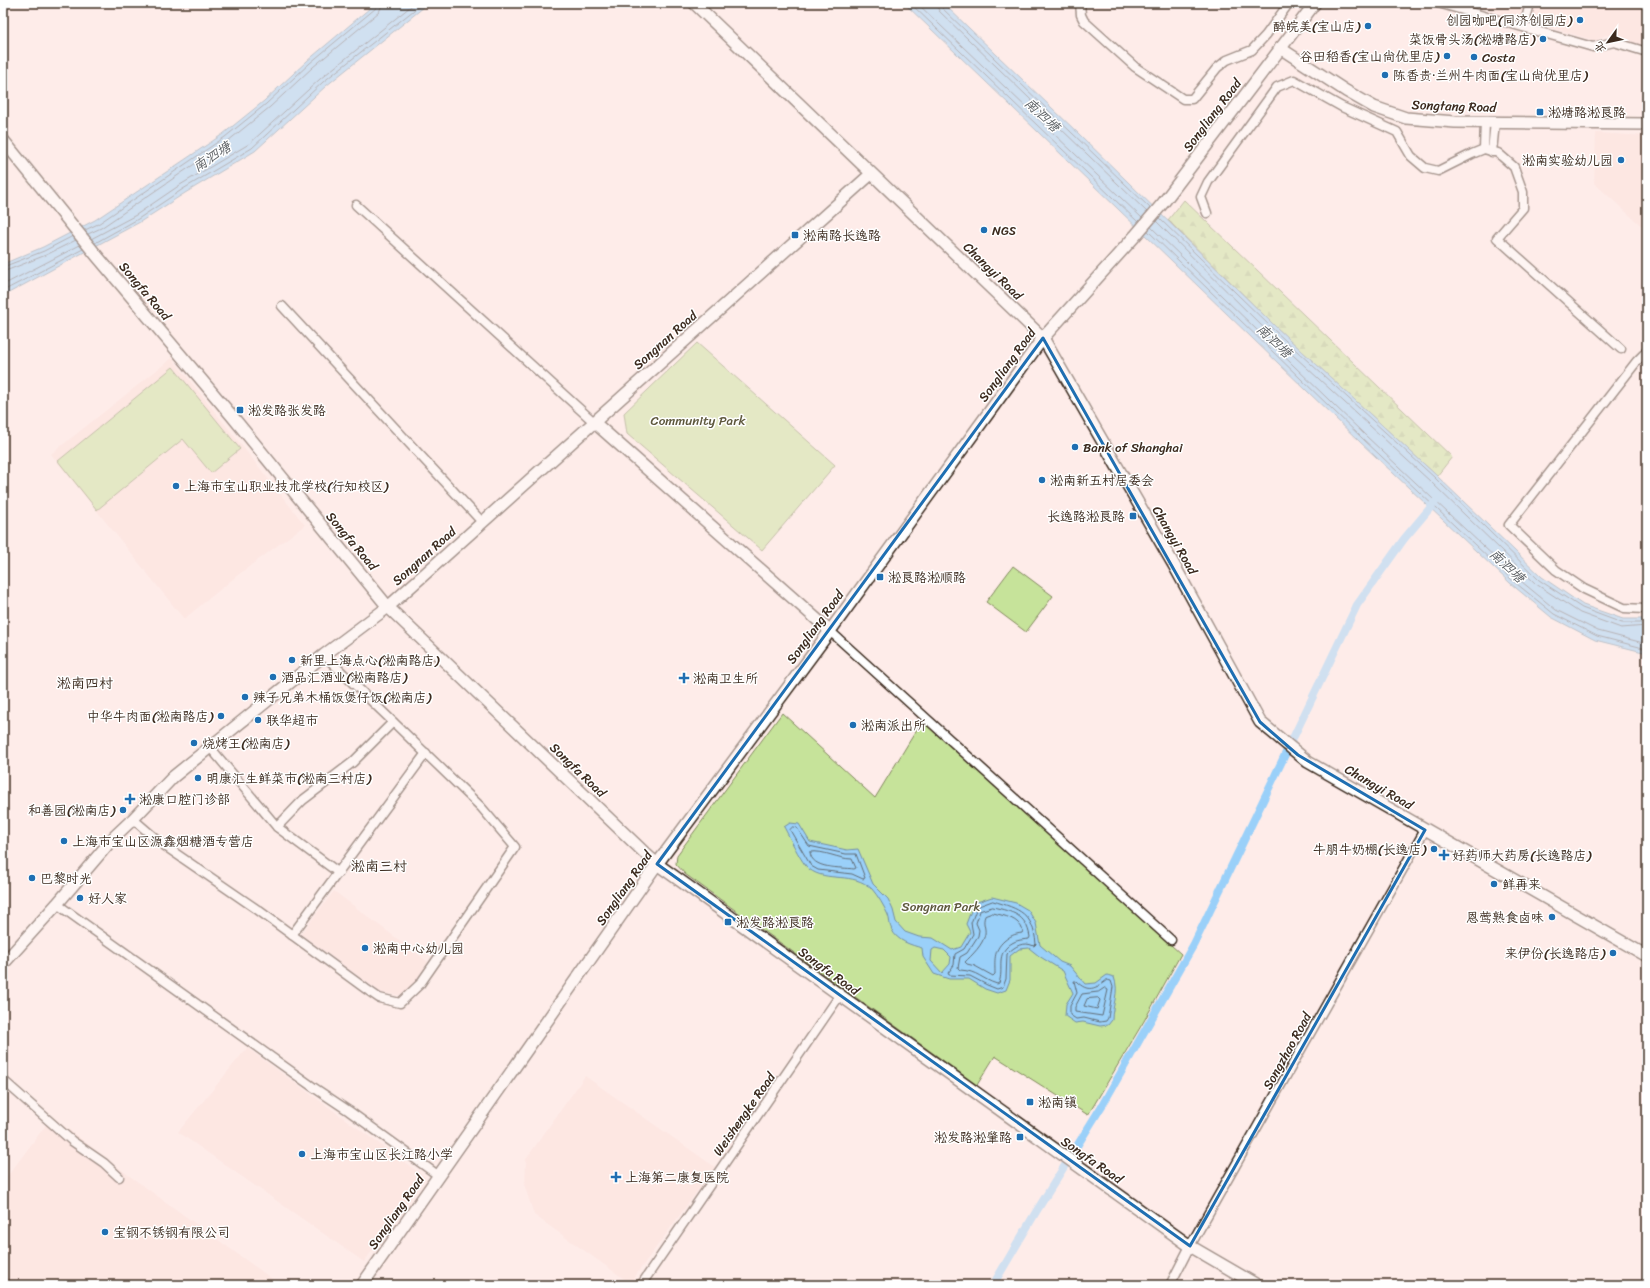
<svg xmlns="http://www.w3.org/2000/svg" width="1650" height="1288" font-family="Sriracha,'LXGW WenKai TC',sans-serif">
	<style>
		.built { fill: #fddfda }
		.forest { fill: url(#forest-firs); stroke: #80865c }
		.park { fill: #c6e39a; stroke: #80865c }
		.water { fill: #9ad0f9; stroke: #748ea1; fill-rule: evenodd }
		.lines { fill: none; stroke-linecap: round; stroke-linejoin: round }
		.shore { stroke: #616c76; stroke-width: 1 }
		.canal { stroke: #9ad0f9; stroke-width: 8 }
		.street-casing { stroke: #3b2a1e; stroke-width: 11 }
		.secondary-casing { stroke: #3b2a1e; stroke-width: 14 }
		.street { stroke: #fff; stroke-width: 8 }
		.secondary { stroke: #fff; stroke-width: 11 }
		.marked { fill: none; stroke: #1f6fb2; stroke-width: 3; stroke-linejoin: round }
		.poi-dot { fill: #1f6fb2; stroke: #fff; stroke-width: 1.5 }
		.labels { text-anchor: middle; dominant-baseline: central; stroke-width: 3; stroke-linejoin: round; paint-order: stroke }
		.poi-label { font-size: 13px; fill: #3b2a1e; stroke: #fff; text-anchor: start }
		.street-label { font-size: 13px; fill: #3b2a1e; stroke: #fff }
		.park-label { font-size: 13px; fill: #5e583d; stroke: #fff }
		.water-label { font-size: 14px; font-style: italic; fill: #585c60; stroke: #fff }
		.neighbourhood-label { font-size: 14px; fill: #3b2a1e; stroke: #fff }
	</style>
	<defs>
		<pattern id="forest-firs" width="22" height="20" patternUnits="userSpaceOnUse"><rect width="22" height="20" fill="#c6e39a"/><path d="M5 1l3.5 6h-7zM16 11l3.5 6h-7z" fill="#abc384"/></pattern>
	</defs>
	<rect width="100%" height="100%" fill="#feece9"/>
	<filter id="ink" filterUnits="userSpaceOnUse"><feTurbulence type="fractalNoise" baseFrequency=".025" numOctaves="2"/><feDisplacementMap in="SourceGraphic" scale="8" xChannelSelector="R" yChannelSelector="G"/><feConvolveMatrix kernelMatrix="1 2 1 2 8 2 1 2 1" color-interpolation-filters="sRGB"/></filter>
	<g filter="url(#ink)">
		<g class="built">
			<path d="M1468,3H1647V48L1613,36L1605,35L1596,41Z"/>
			<path d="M1596,133L1647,136V231L1594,183Z"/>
			<path d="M172,358L305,525L238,575L184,619L51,454Z"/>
			<path d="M334,891L428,962L412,987L399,995L382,993L301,934Z"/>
			<path d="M247,1048L425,1177L364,1262L178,1132Z"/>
			<path d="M585,1076L715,1167L630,1283L534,1215L525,1187L526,1159Z"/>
			<path d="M52,1117L127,1174L275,1281L273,1285H3V1182Z"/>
		</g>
		<path class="forest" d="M1184,200L1452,457L1437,476L1276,327L1168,220Z"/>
		<g class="park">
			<path d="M697,343L835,465L762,550L627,434L624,413Z"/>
			<path d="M173,367L240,449L211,473L183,439L97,510L58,461Z"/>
			<path d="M1013,566L1053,596L1026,632L986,602Z"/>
			<path d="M782,713L875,798L922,721L1181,954L1144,1021L1088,1115L995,1056L977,1085L685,874L676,864L677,855Z"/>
		</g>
		<g class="water">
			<path d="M376,3H429L326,86L255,151L185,193L140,222L3,296V264L43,247L95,220L223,134L264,101L307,61Z"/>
			<path d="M904,3H943L1079,134L1276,327L1437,476L1542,577L1583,605L1623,619H1641L1647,617V653L1595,640L1551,617L1510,583L1359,441Z"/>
			<path d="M790,823L799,824L810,842L847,850L858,849L873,884L888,899L893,910L896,922L905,932L919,937L933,938L952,950L961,947L970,932L966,924L974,903L992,897L1016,903L1028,910L1036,923L1040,945L1060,962L1070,966L1085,984L1096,983L1107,975L1114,977C1120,993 1112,1004 1112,1020L1108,1025L1100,1026L1083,1022L1075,1023L1065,1016L1066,1004L1073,993L1063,971L1039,956L1029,948L1019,949L1010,956V980L1006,990L997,993L985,989L969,979H949L934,974L923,957L922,948C911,945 897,941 892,930C889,925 890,920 888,915C884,906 878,896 872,889C853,871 827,883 809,869C802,864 789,836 784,827ZM935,948L944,950L951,957L950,964L942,973L931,961L932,950Z"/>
		</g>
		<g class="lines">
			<g class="shore">
				<path d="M910,3L1138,222"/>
				<path d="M917,3L1142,218"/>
				<path d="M936,3L939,11L1147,212"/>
				<path d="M941,3L942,8L1150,208"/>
				<path d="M1159,218L1273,329L1435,478L1539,580L1582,608L1622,623H1641L1647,621"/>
				<path d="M1156,221L1269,333L1431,482L1536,584L1580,613L1621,628L1647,626"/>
				<path d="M1151,227L1365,435L1516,577L1556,610L1598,631L1647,644"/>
				<path d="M85,230L98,224L225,137L266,104L310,63L376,8L378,3"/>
				<path d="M1148,231L1362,438L1512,580L1554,614L1597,636L1647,649"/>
				<path d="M88,234L101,228L228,141L270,107L313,67L379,12L383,3"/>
				<path d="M91,239L136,215L180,185L249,144L320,79L415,3"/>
				<path d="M95,243L138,219L183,189L252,148L323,82L423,3"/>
				<path d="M3,267L44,251L73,236"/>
				<path d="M3,272L46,255L76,240"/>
				<path d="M3,285L80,245"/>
				<path d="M3,291L83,249"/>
				<path d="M793,827L797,828L809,846L846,854H856L865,878L863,879L852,874L818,870L811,866L790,830Z"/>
				<path d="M810,852C824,850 838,859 852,859L856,868L854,869C841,867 811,870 810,852Z"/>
				<path d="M993,901C1020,909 1033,913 1036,944L1034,946C1023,941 1015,946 1007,954L1006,979L1003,987L997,989L987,985L970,976L949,975L948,973L954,965L955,954L964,949L973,934L971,923L977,907Z"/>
				<path d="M993,907C1013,912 1026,914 1030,937L1029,939C1020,940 1015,940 1008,946C996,957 1004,969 999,983L997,984C981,979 978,971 960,970L958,968L960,957L967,953L978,936L979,930L976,923L980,911Z"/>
				<path d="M993,913C1005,916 1019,918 1023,931L1022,933C1014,934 1010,936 1004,941C993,951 995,961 995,974L993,976L975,966L967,964L965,962C972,955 983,945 985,934C986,927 982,923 985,916Z"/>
				<path d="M1107,980L1111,981L1113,987L1108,1018L1106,1021L1100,1022L1084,1018L1076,1019L1070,1015V1006L1077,993L1074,981H1076C1088,993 1095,989 1107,980Z"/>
				<path d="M1105,988L1108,990L1102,1016L1075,1012V1007L1082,994L1098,992Z"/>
				<path d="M1098,998L1100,1000L1097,1009L1084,1006L1087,999Z"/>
			</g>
			<path class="canal" d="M993,1285L1036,1212L1103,1104L1194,944L1357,605L1404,539L1436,501"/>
			<defs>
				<g id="street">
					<path d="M1080,3L1081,15L1084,21L1135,67L1183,99H1192L1217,68L1227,60L1252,50L1266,35L1289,3"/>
					<path d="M1438,3L1593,47L1614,42L1647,52"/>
					<path d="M1524,27L1530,3"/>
					<path d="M1484,149L1485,122"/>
					<path d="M1492,152L1495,122"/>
					<path d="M356,205L595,423"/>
					<path d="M1207,213L1201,197L1208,182L1277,87L1294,80L1342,107L1397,132L1411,156L1425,168L1438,171L1472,154L1484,149L1498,153L1514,167L1523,192V208L1497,238L1621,349"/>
					<path d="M282,306L483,523"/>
					<path d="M1647,351L1637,361L1509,525L1556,570L1584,589L1624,608L1645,609L1647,608"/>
					<path d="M830,631L1171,940"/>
					<path d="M209,746L277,827L303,800L353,762L393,722"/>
					<path d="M133,819L162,844L258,910L366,989L379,998L400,1003L420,984L515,847L481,807L324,655"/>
					<path d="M277,827L339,873"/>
					<path d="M57,904L313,1087L349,1111L439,1176"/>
					<path d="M292,935L426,753"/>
					<path d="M3,1080L72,1141L104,1163L119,1177"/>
					<path d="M641,1285L840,995"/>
					<path d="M1170,1285L1190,1246L1425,830"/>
				</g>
				<g id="secondary">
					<path d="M694,3L1043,338L1175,567L1260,722L1308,762L1647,956"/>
					<path d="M1280,48L1346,91L1374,107L1406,118L1455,122L1647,124"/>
					<path d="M3,140L97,256L232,416L388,607L649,857L657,864L1190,1246L1257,1285"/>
					<path d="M595,423L830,631"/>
					<path d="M3,964L57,904L115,836L133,819L173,777L324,655L388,607L871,174"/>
					<path d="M362,1285L657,864L830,631L1043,338L1135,236L1163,203L1315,3"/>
				</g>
			</defs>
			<use href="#street" class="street-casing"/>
			<use href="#secondary" class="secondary-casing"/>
			<use href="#street" class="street"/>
			<use href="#secondary" class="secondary"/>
		</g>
	</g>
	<path d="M0 0H1650V1288H0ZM1043,338L1260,722L1298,755L1425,830L1190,1246L657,864Z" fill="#feece9" fill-opacity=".55" fill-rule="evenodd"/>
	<path class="marked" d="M1043,338L1260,722L1298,755L1425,830L1190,1246L657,864Z"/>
	<g class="poi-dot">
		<circle cx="1580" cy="20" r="4"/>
		<circle cx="1368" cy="26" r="4"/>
		<circle cx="1543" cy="39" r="4"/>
		<circle cx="1447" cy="56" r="4"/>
		<circle cx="1474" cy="57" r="4"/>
		<circle cx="1385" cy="75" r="4"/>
		<rect x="1536" y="108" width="8" height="8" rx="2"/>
		<circle cx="1621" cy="160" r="4"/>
		<circle cx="984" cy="230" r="4"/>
		<rect x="791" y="231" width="8" height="8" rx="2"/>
		<rect x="236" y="406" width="8" height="8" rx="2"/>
		<circle cx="1075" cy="447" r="4"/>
		<circle cx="1042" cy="480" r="4"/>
		<circle cx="176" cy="486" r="4"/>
		<rect x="1129" y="512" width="8" height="8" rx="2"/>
		<rect x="876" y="573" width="8" height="8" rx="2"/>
		<circle cx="292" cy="660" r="4"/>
		<circle cx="273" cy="677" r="4"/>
		<path d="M682 672h4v4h4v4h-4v4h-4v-4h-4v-4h4z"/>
		<circle cx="245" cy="697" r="4"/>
		<circle cx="221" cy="716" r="4"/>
		<circle cx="258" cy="720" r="4"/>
		<circle cx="853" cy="725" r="4"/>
		<circle cx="194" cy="743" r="4"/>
		<circle cx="198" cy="778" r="4"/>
		<path d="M128 793h4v4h4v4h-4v4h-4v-4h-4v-4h4z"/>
		<circle cx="123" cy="810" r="4"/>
		<circle cx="64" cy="841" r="4"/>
		<circle cx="1434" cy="849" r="4"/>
		<path d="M1442 849h4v4h4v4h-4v4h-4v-4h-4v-4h4z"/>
		<circle cx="32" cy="878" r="4"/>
		<circle cx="1494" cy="884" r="4"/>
		<circle cx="80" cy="898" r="4"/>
		<circle cx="1552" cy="917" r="4"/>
		<rect x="724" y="918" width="8" height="8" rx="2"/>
		<circle cx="365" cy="948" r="4"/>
		<circle cx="1613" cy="953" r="4"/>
		<rect x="1026" y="1098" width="8" height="8" rx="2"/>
		<rect x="1016" y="1133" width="8" height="8" rx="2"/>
		<circle cx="302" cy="1154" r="4"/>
		<path d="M614 1171h4v4h4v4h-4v4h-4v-4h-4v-4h4z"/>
		<circle cx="105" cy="1232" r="4"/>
	</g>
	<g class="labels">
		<g class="poi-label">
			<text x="1572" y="20" text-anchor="end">创园咖吧(同济创园店)</text>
			<text x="1360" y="26" text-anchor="end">醉皖美(宝山店)</text>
			<text x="1535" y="39" text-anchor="end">菜饭骨头汤(淞塘路店)</text>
			<text x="1439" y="56" text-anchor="end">谷田稻香(宝山尚优里店)</text>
			<text x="1482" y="57">Costa</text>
			<text x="1393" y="75">陈香贵·兰州牛肉面(宝山尚优里店)</text>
			<text x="1548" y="112">淞塘路淞良路</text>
			<text x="1613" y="160" text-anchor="end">淞南实验幼儿园</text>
			<text x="992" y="230">NGS</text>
			<text x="803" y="235">淞南路长逸路</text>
			<text x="248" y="410">淞发路张发路</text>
			<text x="1083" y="447">Bank of Shanghai</text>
			<text x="1050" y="480">淞南新五村居委会</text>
			<text x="184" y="486">上海市宝山职业技术学校(行知校区)</text>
			<text x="1125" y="516" text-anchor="end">长逸路淞良路</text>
			<text x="888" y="577">淞良路淞顺路</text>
			<text x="300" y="660">新里上海点心(淞南路店)</text>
			<text x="281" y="677">酒品汇酒业(淞南路店)</text>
			<text x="693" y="678">淞南卫生所</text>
			<text x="253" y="697">辣子兄弟木桶饭煲仔饭(淞南店)</text>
			<text x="213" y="716" text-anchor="end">中华牛肉面(淞南路店)</text>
			<text x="266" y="720">联华超市</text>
			<text x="861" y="725">淞南派出所</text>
			<text x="202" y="743">烧烤王(淞南店)</text>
			<text x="206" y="778">明康汇生鲜菜市(淞南三村店)</text>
			<text x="139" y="799">淞康口腔门诊部</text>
			<text x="115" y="810" text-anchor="end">和善园(淞南店)</text>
			<text x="72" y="841">上海市宝山区源鑫烟糖酒专营店</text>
			<text x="1426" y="849" text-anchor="end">牛朋牛奶棚(长逸店)</text>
			<text x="1452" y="855">好药师大药房(长逸路店)</text>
			<text x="40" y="878">巴黎时光</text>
			<text x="1502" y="884">鲜再来</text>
			<text x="88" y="898">好人家</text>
			<text x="1544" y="917" text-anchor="end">恩莺熟食卤味</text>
			<text x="736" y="922">淞发路淞良路</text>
			<text x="373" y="948">淞南中心幼儿园</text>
			<text x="1605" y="953" text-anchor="end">来伊份(长逸路店)</text>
			<text x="1038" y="1102">淞南镇</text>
			<text x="1012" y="1137" text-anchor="end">淞发路淞肇路</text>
			<text x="310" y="1154">上海市宝山区长江路小学</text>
			<text x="625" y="1177">上海第二康复医院</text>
			<text x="113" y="1232">宝钢不锈钢有限公司</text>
		</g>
		<g class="street-label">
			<text transform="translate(1454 106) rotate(2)">Songtang Road</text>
			<text transform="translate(1212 115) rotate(-53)">Songliang Road</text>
			<text transform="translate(993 271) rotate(44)">Changyi Road</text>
			<text transform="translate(145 291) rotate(50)">Songfa Road</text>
			<text transform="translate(665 340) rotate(-42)">Songnan Road</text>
			<text transform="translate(1007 365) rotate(-54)">Songliang Road</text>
			<text transform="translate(1175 540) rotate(60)">Changyi Road</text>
			<text transform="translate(352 541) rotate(50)">Songfa Road</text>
			<text transform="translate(424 556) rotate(-42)">Songnan Road</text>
			<text transform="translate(815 627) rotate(-54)">Songliang Road</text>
			<text transform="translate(578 770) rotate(44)">Songfa Road</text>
			<text transform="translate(1379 787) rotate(30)">Changyi Road</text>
			<text transform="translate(624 888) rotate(-55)">Songliang Road</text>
			<text transform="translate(829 971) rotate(36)">Songfa Road</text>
			<text transform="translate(1287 1051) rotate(-61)">Songzhao Road</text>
			<text transform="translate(744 1114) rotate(-55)">Weishengke Road</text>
			<text transform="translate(1092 1160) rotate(35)">Songfa Road</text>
			<text transform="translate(396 1212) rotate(-55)">Songliang Road</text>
		</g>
		<g class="park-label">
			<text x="698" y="420">Community Park</text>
			<text x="941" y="906">Songnan Park</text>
		</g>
		<g class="water-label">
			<text transform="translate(1042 115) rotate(44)">南泗塘</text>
			<text transform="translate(212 157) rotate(-33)">南泗塘</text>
			<text transform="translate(1274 341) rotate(44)">南泗塘</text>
			<text transform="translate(1507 566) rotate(44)">南泗塘</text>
		</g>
		<g class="neighbourhood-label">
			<text x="85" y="683">淞南四村</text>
			<text x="379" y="866">淞南三村</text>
		</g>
	</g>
	<rect width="1650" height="1288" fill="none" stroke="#fff" stroke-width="16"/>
	<rect x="8" y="8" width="1634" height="1272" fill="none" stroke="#3b2a1e" stroke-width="1.5" filter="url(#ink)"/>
	<g transform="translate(1608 42) rotate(237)" stroke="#ffffff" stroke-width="3" paint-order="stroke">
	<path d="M0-3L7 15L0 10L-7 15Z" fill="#3b2a1e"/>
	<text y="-6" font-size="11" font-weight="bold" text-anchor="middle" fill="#3b2a1e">北</text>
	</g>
</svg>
